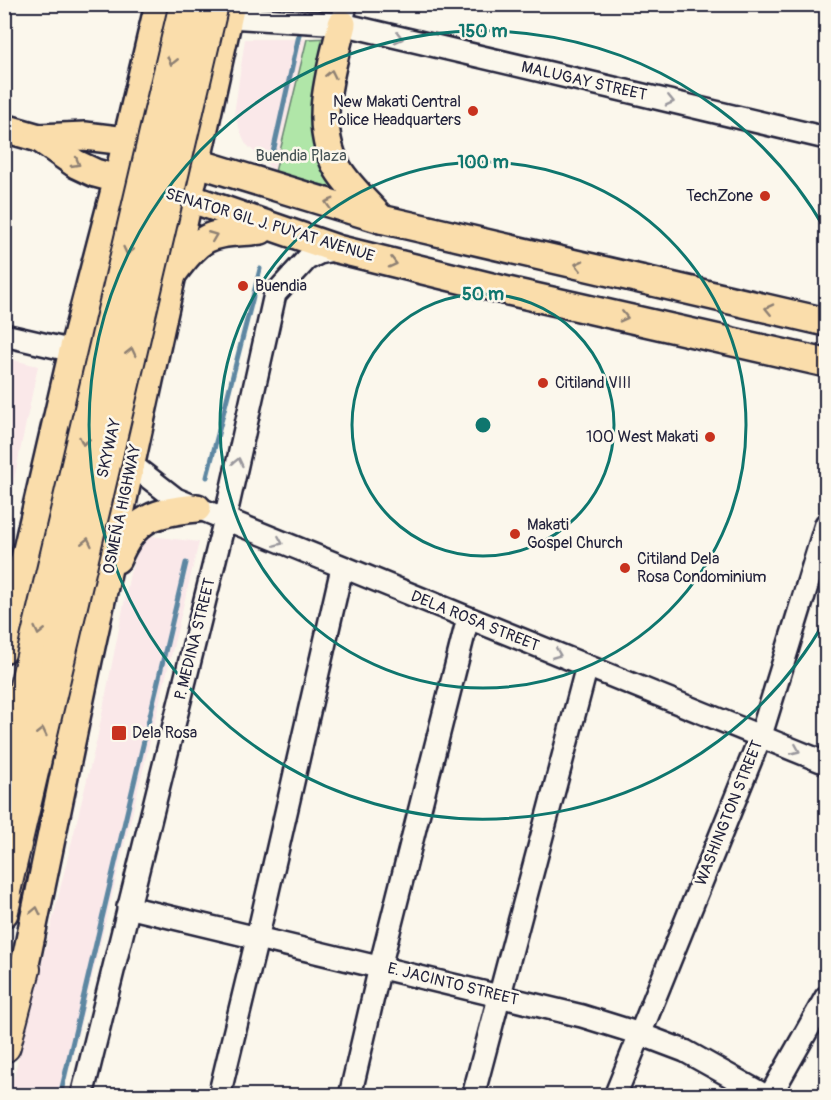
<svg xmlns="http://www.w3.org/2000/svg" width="831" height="1100" font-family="Pangolin,sans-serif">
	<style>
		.built { fill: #fae8e9 }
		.green { fill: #b0e6a8; stroke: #698472; stroke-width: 1.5 }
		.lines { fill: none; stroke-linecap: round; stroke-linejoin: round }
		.stream { stroke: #5d87a2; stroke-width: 5 }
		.minor-casing { stroke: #22223b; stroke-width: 26 }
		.major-casing { stroke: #22223b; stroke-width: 32 }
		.highway-casing { stroke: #22223b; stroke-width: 36 }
		.minor { stroke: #fbf7ec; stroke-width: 21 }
		.major { stroke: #faddab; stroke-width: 27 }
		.highway { stroke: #faddab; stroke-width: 32 }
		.highway-bridge-casing { stroke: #22223b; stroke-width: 36; stroke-linecap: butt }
		.highway-bridge { stroke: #faddab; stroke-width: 32 }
		.oneway { stroke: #99979c }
		.oneway2 { stroke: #8e8073 }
		.ring { fill: none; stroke: #0f766e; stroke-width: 3 }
		.poi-dot { fill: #c8321e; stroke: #fbf7ec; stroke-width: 2 }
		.labels { text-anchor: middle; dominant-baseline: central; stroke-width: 5; stroke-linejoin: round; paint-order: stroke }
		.street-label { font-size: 16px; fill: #22223b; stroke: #fbf7ec }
		.poi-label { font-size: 16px; fill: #22223b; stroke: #fbf7ec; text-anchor: start }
		.park-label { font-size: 16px; fill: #465356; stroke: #fbf7ec }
		.centre { fill: #0f766e; stroke: #fbf7ec; stroke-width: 3 }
		.ring-label { font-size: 18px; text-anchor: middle; font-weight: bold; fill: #0f766e; stroke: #fbf7ec; stroke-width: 5; stroke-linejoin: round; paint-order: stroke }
	</style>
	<rect width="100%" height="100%" fill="#fbf7ec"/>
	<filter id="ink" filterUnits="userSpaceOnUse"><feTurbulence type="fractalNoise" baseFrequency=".0167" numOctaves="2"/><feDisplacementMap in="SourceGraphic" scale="12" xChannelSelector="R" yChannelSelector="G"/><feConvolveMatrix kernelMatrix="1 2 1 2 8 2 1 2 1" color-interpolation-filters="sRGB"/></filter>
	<g filter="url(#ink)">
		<g class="built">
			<path d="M245,39H307L275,172L245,143L234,114Z"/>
			<path d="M5,358L38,366L5,522L4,358Z"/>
			<path d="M144,535L199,542L63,1095L9,1096L97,739L130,573Z"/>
		</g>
		<path class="green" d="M330,38L341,188H334L275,172L307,39Z"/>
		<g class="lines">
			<g class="stream">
				<path d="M272,157L299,35"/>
				<path d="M207,477L260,269"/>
				<path d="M60,1096L186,563"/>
			</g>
			<defs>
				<g id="minor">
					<path d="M214,13L229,17L342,24L826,138"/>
					<path d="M342,24L346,4"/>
					<path d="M4,335L73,351"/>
					<path d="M131,464L176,499L826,763"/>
					<path d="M128,907L582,1016L640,1034L685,1051L766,1096"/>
					<path d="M82,1096L225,519L275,294L307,259L319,253L337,249"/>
					<path d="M219,1096L257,939L342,568"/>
					<path d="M350,1096L380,967L468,618"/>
					<path d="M473,1096L587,666"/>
					<path d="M615,1096L761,735L826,524"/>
					<path d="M770,1096L826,997"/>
				</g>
				<g id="major">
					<path d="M342,24C331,72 312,124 338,169C348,186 368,204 381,219"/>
					<path d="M4,128L39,138L76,164L95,173L189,198L337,249L508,291L826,363"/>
					<path d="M39,138L85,136L126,141L381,219L826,322"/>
					<path d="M174,272C206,229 212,235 261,230"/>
					<path d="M117,559C134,517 156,512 197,508"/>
					<path d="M4,649L73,351L118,179L159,4"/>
					<path d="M4,913L14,870"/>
					<path d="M15,988L24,969L88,660L231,4"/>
				</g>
				<path id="highway" d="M4,1046L24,969"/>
			</defs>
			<use href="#minor" class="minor-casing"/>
			<use href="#major" class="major-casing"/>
			<use href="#highway" class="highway-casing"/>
			<use href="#minor" class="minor"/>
			<use href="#major" class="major"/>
			<use href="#highway" class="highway"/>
			<defs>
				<g id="highway-bridge">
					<path d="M4,780L186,4"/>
					<path d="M4,891L212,4"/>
				</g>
			</defs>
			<use href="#highway-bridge" class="highway-bridge-casing"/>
			<use href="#highway-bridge" class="highway-bridge"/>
		</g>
		<defs><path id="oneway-chevron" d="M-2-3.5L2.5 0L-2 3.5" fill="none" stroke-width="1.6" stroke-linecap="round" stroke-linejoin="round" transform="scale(1.5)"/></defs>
		<g class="oneway">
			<use href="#oneway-chevron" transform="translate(399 38) rotate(13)"/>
			<use href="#oneway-chevron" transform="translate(670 101) rotate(13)"/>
			<use href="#oneway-chevron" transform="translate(238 462) rotate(-77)"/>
			<use href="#oneway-chevron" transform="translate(279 542) rotate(23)"/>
			<use href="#oneway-chevron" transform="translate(557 654) rotate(22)"/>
			<use href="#oneway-chevron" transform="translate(796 750) rotate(23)"/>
		</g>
		<g class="oneway2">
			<use href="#oneway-chevron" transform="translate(172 61) rotate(103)"/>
			<use href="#oneway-chevron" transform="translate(331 74) rotate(-78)"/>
			<use href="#oneway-chevron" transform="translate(76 163) rotate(30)"/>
			<use href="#oneway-chevron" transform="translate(329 203) rotate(-164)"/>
			<use href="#oneway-chevron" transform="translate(213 236) rotate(-22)"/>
			<use href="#oneway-chevron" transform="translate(128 251) rotate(103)"/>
			<use href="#oneway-chevron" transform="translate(393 263) rotate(14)"/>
			<use href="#oneway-chevron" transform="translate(579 265) rotate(-167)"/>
			<use href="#oneway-chevron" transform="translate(769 309) rotate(-167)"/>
			<use href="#oneway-chevron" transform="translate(624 317) rotate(13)"/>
			<use href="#oneway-chevron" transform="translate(131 352) rotate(-77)"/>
			<use href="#oneway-chevron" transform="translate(84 441) rotate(103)"/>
			<use href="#oneway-chevron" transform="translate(87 542) rotate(-77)"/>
			<use href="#oneway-chevron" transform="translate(39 631) rotate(103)"/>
			<use href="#oneway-chevron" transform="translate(42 732) rotate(-77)"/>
			<use href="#oneway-chevron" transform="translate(36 911) rotate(-78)"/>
		</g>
	</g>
	<g class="ring">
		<circle cx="483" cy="425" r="131"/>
		<circle cx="483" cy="425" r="263"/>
		<path d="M826 619A394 394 0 1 1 826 231"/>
	</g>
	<g class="poi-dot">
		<circle cx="473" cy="111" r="6"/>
		<circle cx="765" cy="196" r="6"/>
		<circle cx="243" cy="286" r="6"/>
		<circle cx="543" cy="383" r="6"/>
		<circle cx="710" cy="437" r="6"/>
		<circle cx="515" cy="534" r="6"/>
		<circle cx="625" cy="568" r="6"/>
		<rect x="111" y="725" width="16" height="16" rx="3"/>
	</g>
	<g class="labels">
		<g class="street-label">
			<text transform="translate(584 81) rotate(13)">MALUGAY STREET</text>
			<text transform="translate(270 225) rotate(17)">SENATOR GIL J. PUYAT AVENUE</text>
			<text transform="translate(109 448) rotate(-77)">SKYWAY</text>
			<text transform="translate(122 509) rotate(-78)">OSMEÑA HIGHWAY</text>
			<text transform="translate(475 621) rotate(22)">DELA ROSA STREET</text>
			<text transform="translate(195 639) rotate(-76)">P. MEDINA STREET</text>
			<text transform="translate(729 813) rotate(-68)">WASHINGTON STREET</text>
			<text transform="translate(453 984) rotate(14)">E. JACINTO STREET</text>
		</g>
		<g class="poi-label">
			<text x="461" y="102" text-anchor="end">New Makati Central<tspan x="461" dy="18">Police Headquarters</tspan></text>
			<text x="753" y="196" text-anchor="end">TechZone</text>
			<text x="255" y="286">Buendia</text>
			<text x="555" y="383">Citiland VIII</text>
			<text x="698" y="437" text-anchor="end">100 West Makati</text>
			<text x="527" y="525">Makati<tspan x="527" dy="18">Gospel Church</tspan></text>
			<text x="637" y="559">Citiland Dela<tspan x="637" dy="18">Rosa Condominium</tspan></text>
			<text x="132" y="733">Dela Rosa</text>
		</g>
		<g class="park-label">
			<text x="301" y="156">Buendia Plaza</text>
		</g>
	</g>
	<circle cx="483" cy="425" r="9" class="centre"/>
	<g class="ring-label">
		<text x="483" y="37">150 m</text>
		<text x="483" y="168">100 m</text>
		<text x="483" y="300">50 m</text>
	</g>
	<rect width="831" height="1100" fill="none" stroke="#fbf7ec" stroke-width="24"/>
	<rect x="12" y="12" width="807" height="1076" fill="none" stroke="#22223b" stroke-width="2" filter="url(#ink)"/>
</svg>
